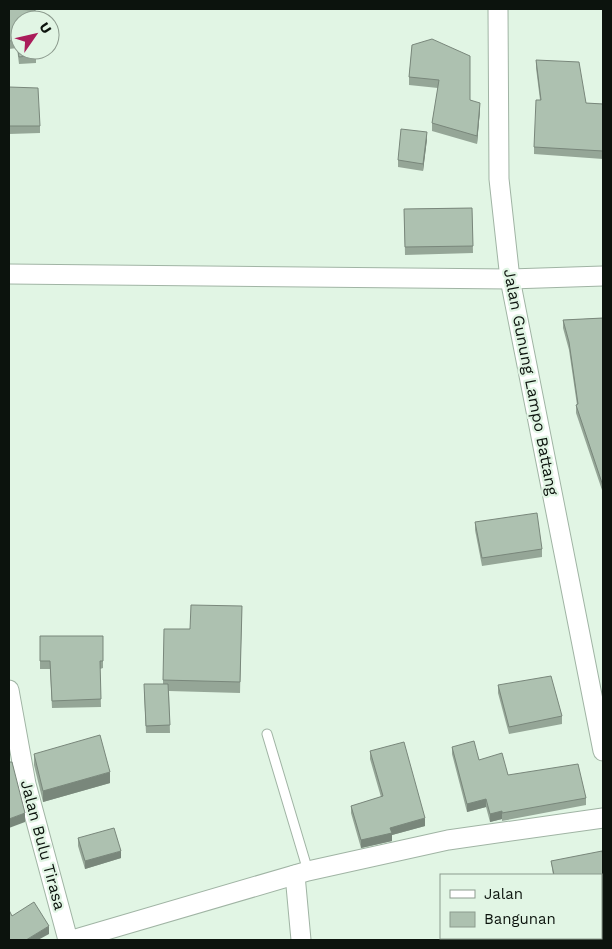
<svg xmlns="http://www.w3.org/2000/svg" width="612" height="949" font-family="'Work Sans',sans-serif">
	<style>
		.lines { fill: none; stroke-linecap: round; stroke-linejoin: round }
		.lane-casing { stroke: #a0b4a4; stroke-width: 11 }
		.street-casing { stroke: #a0b4a4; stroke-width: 21 }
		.lane { stroke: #fff; stroke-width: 9 }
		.street { stroke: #fff; stroke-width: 19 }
		.wall { fill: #95a697 }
		.shaded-wall { fill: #79877b }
		.building { fill: #adc1b0; stroke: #79877b }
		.labels { text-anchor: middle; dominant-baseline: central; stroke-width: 4.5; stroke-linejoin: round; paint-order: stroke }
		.street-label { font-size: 16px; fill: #0c130d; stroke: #e1f5e4 }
	</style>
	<rect width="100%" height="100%" fill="#e1f5e4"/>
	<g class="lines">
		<defs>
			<path id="lane" d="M267,734L308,871"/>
			<g id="street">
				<path d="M498,9L499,179L510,279L603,751"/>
				<path d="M9,274L510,279L603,276"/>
				<path d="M9,690L26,784L68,940"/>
				<path d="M295,875L301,940"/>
				<path d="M72,940L308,871L448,840L603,818"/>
			</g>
		</defs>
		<use href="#lane" class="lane-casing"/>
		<use href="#street" class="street-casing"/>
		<use href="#lane" class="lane"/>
		<use href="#street" class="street"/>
	</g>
	<g class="wall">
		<path d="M9,9L36,50V63L19,64L17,48L9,49Z"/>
		<path d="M412,45L470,100L480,110L477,144L432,131V123L438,88L409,85V77Z"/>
		<path d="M536,60L586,103L603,104V159L534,154V147L540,100L536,68Z"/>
		<path d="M9,87L40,126V133L9,134Z"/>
		<path d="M427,139L423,171L398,167V160Z"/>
		<path d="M472,208L473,253L405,255L404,209Z"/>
		<path d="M603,318V493L576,413V405H577L569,350L563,328V320Z"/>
		<path d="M475,522L542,549V557L482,566L475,530Z"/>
		<path d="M242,606L240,693L169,691L170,733H146L144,692L163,684V680L190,629Z"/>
		<path d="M40,636H103V668L100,669L101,707L52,708L50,669H40Z"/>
		<path d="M498,685L562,716V724L509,734L498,693Z"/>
		<path d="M452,747L508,775L586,798V805L502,821V819L490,822L486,807L467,812L452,754Z"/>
		<path d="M370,751L425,826L392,835V841L361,848L351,813V806L381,797L370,759Z"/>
		<path d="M34,754L110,783L43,802L34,765Z"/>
		<path d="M78,838L121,858L85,869L78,846Z"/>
		<path d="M603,855V900L601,901V875H553L551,861Z"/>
	</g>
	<g class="shaded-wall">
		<path d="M480,103V110L477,144V136Z"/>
		<path d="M427,132V139L423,171V164Z"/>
		<path d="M110,772V783L43,802V791Z"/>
		<path d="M486,799V807L467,812V804Z"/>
		<path d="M502,811V819L490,822V814Z"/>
		<path d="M25,813V822L9,828V819Z"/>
		<path d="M425,818V826L392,835V841L361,848V840L390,828Z"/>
		<path d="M121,851V858L85,869V861Z"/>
		<path d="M49,926V934L38,940H26Z"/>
	</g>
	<g class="building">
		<path d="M9,9L35,10V20H20V50H36V55L19,57L17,40L9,41Z"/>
		<path d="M432,39L470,56V100L480,103L477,136L432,123L439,80L409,77L412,45Z"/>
		<path d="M536,60L579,62L586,103L603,104V151L534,147L536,100H541Z"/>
		<path d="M9,87L38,88L40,126H9Z"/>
		<path d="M401,129L427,132L423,164L398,160Z"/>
		<path d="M472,208L473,246L405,247L404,209Z"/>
		<path d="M603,318V486L576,405L578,404L569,342L563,320Z"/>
		<path d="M537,513L542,549L482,558L475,522Z"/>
		<path d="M191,605L242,606L240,682L163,680L164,629H190Z"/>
		<path d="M40,636H103V661H100L101,699L52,701L50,661H40Z"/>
		<path d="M551,676L562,716L509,727L498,685Z"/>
		<path d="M144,684H168L170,725L146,726Z"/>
		<path d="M100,735L110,772L43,791L34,754Z"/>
		<path d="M474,741L479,760L502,753L508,775L578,764L586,798L502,813V811L490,814L486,799L467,804L452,747Z"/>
		<path d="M404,742L425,818L390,828L392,833L361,840L351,806L383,796L370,751Z"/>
		<path d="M9,762H12L25,813L9,819Z"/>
		<path d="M114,828L121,851L85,861L78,838Z"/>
		<path d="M602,851L603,855V892L601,893V875H554L551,861Z"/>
		<path d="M34,902L49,926L26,940H9V910L12,916Z"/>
	</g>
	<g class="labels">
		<g class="street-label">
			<text transform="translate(531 382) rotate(79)">Jalan Gunung Lampo Battang</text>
			<text transform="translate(43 845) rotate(75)">Jalan Bulu Tirasa</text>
		</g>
	</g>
	<rect width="612" height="949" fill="none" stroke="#0c130d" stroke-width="20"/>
	<rect x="440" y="874" width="162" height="65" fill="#e1f5e4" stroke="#8c9b8e"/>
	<rect x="450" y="890" width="25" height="8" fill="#ffffff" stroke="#8c9b8e"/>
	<text x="484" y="899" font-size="15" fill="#0c130d">Jalan</text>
	<rect x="450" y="912" width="25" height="15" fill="#adc1b0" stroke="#8c9b8e"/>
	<text x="484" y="924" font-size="15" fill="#0c130d">Bangunan</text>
	<g transform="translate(35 35) rotate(56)"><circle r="24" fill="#e1f5e4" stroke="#8c9b8e"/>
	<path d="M0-4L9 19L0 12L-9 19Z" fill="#aa1c5a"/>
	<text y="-8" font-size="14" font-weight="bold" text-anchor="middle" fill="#0c130d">U</text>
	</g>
</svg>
